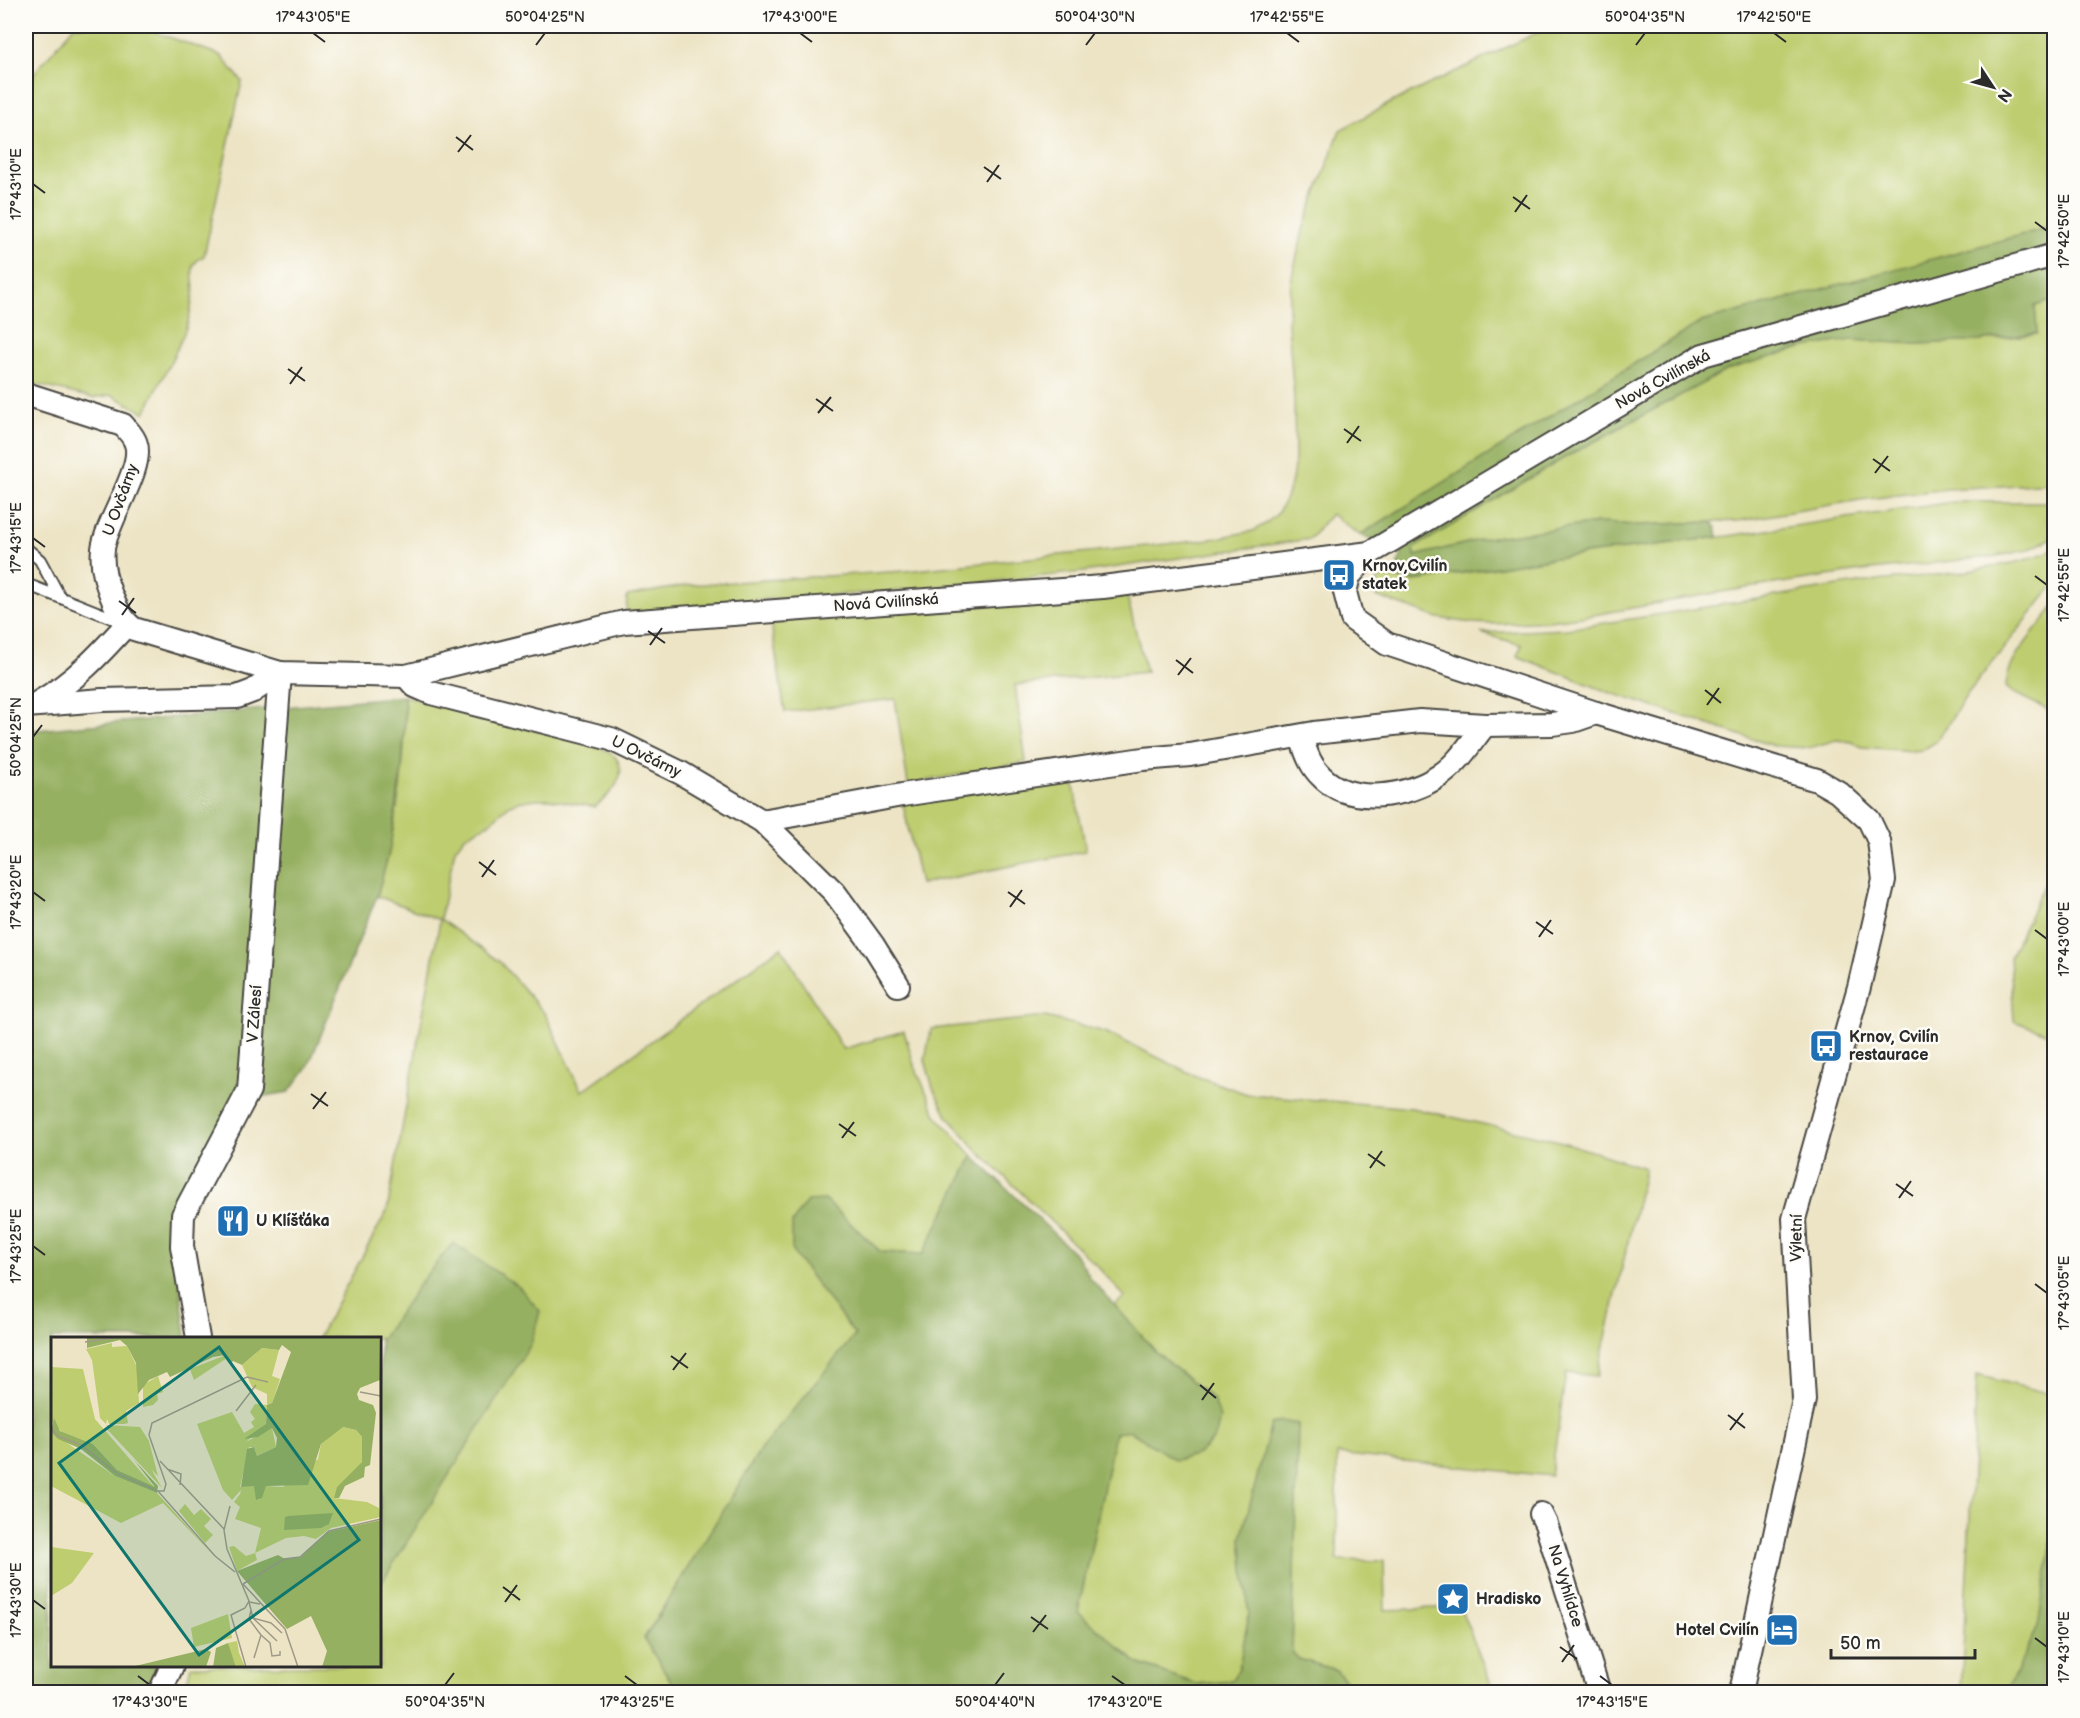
<svg xmlns="http://www.w3.org/2000/svg" width="2080" height="1718" font-family="'Balsamiq Sans',sans-serif">
	<style>
		.green { fill: #becd6f; stroke: #747c4d; stroke-width: 1.5 }
		.forest { fill: #96b062; stroke: #606e46; stroke-width: 1.5 }
		.lines { fill: none; stroke-linecap: round; stroke-linejoin: round }
		.lane-casing { stroke: #484742; stroke-width: 14 }
		.street-casing { stroke: #484742; stroke-width: 26 }
		.lane { stroke: #fff; stroke-width: 10 }
		.street { stroke: #fff; stroke-width: 22 }
		.ticks { fill: none; stroke: #2b2b2b; stroke-width: 2 }
		.labels { text-anchor: middle; dominant-baseline: central; stroke-width: 5; stroke-linejoin: round; paint-order: stroke }
		.street-label { font-size: 16px; fill: #2b2b2b; stroke: #fdfcf7 }
		.poi-label { font-size: 16px; font-weight: bold; fill: #2b2b2b; stroke: #fdfcf7; text-anchor: start }
		.inset-road { fill: none; stroke: #9f9a87; stroke-width: 1.5 }
		.view { fill: #0f766e; fill-opacity: 0.15; stroke: #0f766e; stroke-width: 3 }
		.inset-edge { fill: none; stroke: #2b2b2b; stroke-width: 3 }
		.neatline { fill: none; stroke: #2b2b2b; stroke-width: 2 }
		.ticks-label { font-size: 15px; text-anchor: middle; fill: #2b2b2b }
	</style>
	<rect width="100%" height="100%" fill="#fdfcf7"/>
	<filter id="ink" filterUnits="userSpaceOnUse"><feTurbulence type="fractalNoise" baseFrequency=".0167" numOctaves="2"/><feDisplacementMap in="SourceGraphic" scale="12" xChannelSelector="R" yChannelSelector="G"/><feConvolveMatrix kernelMatrix="1 2 1 2 8 2 1 2 1" color-interpolation-filters="sRGB"/></filter>
	<filter id="wash" filterUnits="userSpaceOnUse"><feTurbulence type="fractalNoise" baseFrequency=".008" numOctaves="4" result="noise"/><feDisplacementMap in="SourceGraphic" scale="24" xChannelSelector="R" yChannelSelector="G"/><feGaussianBlur stdDeviation="1.35" result="paint"/><feColorMatrix in="noise" values="0 0 0 0 0 0 0 0 0 0 0 0 0 0 0 0 0 1.4 0 .05"/><feComposite in="paint" operator="in"/></filter>
	<g filter="url(#wash)">
		<rect width="100%" height="100%" fill="#ede4c5"/>
		<g class="green">
			<path d="M74,26H138L220,55L242,81L204,256C184,265 197,281 193,296C191,307 190,318 186,328C175,357 158,385 145,413L112,395L93,398L26,382V102L35,72Z"/>
			<path d="M1551,26H2054V226L1701,322L1360,535L1331,514L1310,539L1083,572L912,590L726,602L626,615L627,596L689,585L905,571L1206,540L1253,531L1265,524L1277,514L1286,498L1292,480L1295,459L1294,398L1288,323L1291,280L1304,227L1340,130L1392,102Z"/>
			<path d="M2054,300V483L1947,489L1860,500L1738,521L1637,525L1598,523L1487,538L1415,556L1414,547L1569,455L1729,369L1804,347L1851,340L1917,344L1978,341L2037,334L2035,306Z"/>
			<path d="M1953,502H2054V537L2028,550L1997,556L1854,572L1721,592L1588,616L1549,621L1495,624L1472,623L1438,618L1376,596C1369,568 1396,579 1409,581C1415,581 1423,580 1429,579L1554,558L1728,536Z"/>
			<path d="M2054,550V585L1968,693L1937,741L1923,750L1912,751L1862,747L1852,742L1836,740L1809,748L1774,746L1608,692L1517,656L1522,645L1481,633L1567,629L1858,583L1964,572L2022,561Z"/>
			<path d="M1127,596L1146,672L1015,685L1026,762L908,784L895,699L785,712L770,617Z"/>
			<path d="M2054,607V713L2012,692L2006,687C2006,660 2038,628 2054,607Z"/>
			<path d="M404,696L600,747C606,751 613,754 616,758C630,777 608,796 595,807L549,799H536L518,802L510,805L488,824L465,836L455,849L440,919L500,962L545,1014L582,1091L781,947L843,1049L904,1031L913,1062L936,1115L973,1156L923,1254L881,1252L825,1200L792,1251L855,1335L761,1450L644,1638L678,1692H180L188,1678L191,1666H380V1338H318L387,1211L440,920L377,896C395,832 408,763 404,696Z"/>
			<path d="M1072,775L1086,851L920,884L903,804Z"/>
			<path d="M2047,879H2054V1036L2014,1021L2010,957Z"/>
			<path d="M1045,1017L1105,1032L1196,1076L1247,1094L1412,1108L1559,1141L1645,1168L1597,1376L1566,1373L1551,1476L1337,1454V1560L1384,1561L1385,1610L1460,1607L1491,1684L1479,1692H1354L1336,1670L1298,1659L1292,1652L1298,1424L1241,1538L1249,1615L1239,1668L1232,1681L1196,1684L1137,1663L1078,1612L1115,1433L1130,1431L1176,1460L1198,1454L1215,1438L1214,1400L1157,1353L1114,1305L1125,1297L1096,1265L977,1150L947,1115L933,1088L925,1060L931,1029Z"/>
			<path d="M1977,1375L2054,1395V1527L2038,1627L2006,1692H1961Z"/>
		</g>
		<g class="forest">
			<path d="M2054,226V300L2035,306L2037,333L1978,341L1917,344L1851,340L1804,347L1729,369L1569,455L1414,548L1415,556L1487,538L1598,523L1637,525L1711,522L1716,527L1718,537L1554,558L1410,581L1393,576L1402,554L1360,535L1701,322Z"/>
			<path d="M404,696L405,715L402,769L389,853L377,896L308,1067L289,1092L240,1100L173,1223L186,1338H52V1666H158L146,1692H26V731Z"/>
			<path d="M973,1156L1078,1257L1091,1279L1157,1353L1214,1400L1220,1418L1215,1438L1198,1454L1175,1460L1130,1431L1115,1433L1078,1612L1137,1663L1196,1684L1232,1681L1239,1668L1249,1615L1241,1538L1271,1424L1281,1421L1298,1424L1292,1652L1299,1659L1336,1670L1354,1692H678L644,1639L761,1449L855,1335L792,1251V1223L807,1201L825,1200L881,1252L923,1254Z"/>
			<path d="M453,1243L519,1287L540,1311L531,1344L380,1585V1341L420,1283Z"/>
			<path d="M2054,1527V1692H2006L2038,1627Z"/>
		</g>
	</g>
	<g filter="url(#ink)">
		<g class="lines">
			<defs>
				<g id="lane">
					<path d="M26,548L40,560L60,597"/>
					<path d="M26,584L122,622"/>
				</g>
				<g id="street">
					<path d="M26,394L123,425C128,431 134,436 136,444C144,468 106,522 103,549C101,565 105,580 111,595C116,608 122,621 134,629L280,673L406,676L624,622L1103,587L1370,553"/>
					<path d="M406,676L415,686L431,693L611,739L681,773L762,821L835,893L873,945L898,985"/>
					<path d="M39,702C74,682 100,654 127,624"/>
					<path d="M26,706L102,700L237,697L253,691L280,673"/>
					<path d="M1301,737C1306,752 1310,766 1322,777C1351,806 1408,797 1439,776C1458,764 1471,742 1485,725"/>
					<path d="M762,821L902,795L1143,759L1190,755L1314,733L1420,721L1485,725L1552,724L1573,721L1596,713"/>
					<path d="M198,1338L182,1246L183,1215L249,1090L280,673"/>
					<path d="M1541,1514L1546,1524L1599,1692"/>
					<path d="M160,1692L172,1666"/>
					<path d="M1741,1692L1804,1400L1794,1219L1859,987L1884,880L1879,841L1869,820L1838,792L1817,780L1596,713L1387,644L1352,619L1345,592L1349,576L1370,553L1703,355L2054,255"/>
				</g>
			</defs>
			<use href="#lane" class="lane-casing"/>
			<use href="#street" class="street-casing"/>
			<use href="#lane" class="lane"/>
			<use href="#street" class="street"/>
		</g>
	</g>
	<path class="ticks" d="M313,33L325,42M800,33L812,42M1287,33L1299,42M1774,33L1786,42M536,45L545,33M1086,45L1095,33M1636,45L1645,33M456,137L473,150M458,152L471,135M984,167L1001,179M987,182L999,165M33,184L45,193M1513,197L1530,209M1515,212L1527,195M2035,222L2047,231M288,369L305,381M290,384L302,367M816,399L833,411M818,413L831,397M1344,429L1361,441M1347,443L1359,426M1873,459L1890,471M1875,473L1888,456M33,538L45,547M2035,576L2047,585M119,601L136,613M122,615L134,598M648,631L665,643M650,645L662,628M1176,660L1193,673M1178,675L1191,658M1705,690L1721,703M1707,705L1719,688M33,737L42,725M479,862L496,875M482,877L494,860M33,892L45,901M1008,892L1025,904M1010,907L1022,890M1536,922L1553,934M2035,930L2047,939M1539,937L1551,920M311,1094L328,1106M313,1109L326,1092M839,1124L856,1136M842,1138L854,1122M1368,1154L1385,1166M1370,1168L1382,1151M1896,1184L1913,1196M1899,1198L1911,1181M33,1246L45,1255M2035,1284L2047,1293M671,1356L688,1368M673,1370L686,1353M1200,1385L1216,1398M1202,1400L1214,1383M1728,1415L1745,1428M1730,1430L1743,1413M503,1587L520,1600M33,1600L45,1609M505,1602L517,1585M1031,1617L1048,1629M1033,1632L1046,1615M2035,1638L2047,1647M1560,1647L1577,1659M1562,1662L1574,1645M138,1676L150,1685M625,1676L637,1685M1112,1676L1125,1685M1600,1676L1612,1685M445,1685L454,1673M995,1685L1004,1673"/>
	<defs>
		<symbol id="bus-square" viewBox="-11 -11 22 22"><rect x="-9" y="-9" width="18" height="18" rx="4" fill="#1f6fb2" stroke="#fdfcf7"/><path d="M-5-6H5V4H4V6H2V4H-2V6H-4V4H-5ZM-3.5-4V0h7V-4ZM-3.5 1.2v1.5H-2V1.2ZM2 1.2v1.5H3.5V1.2Z" fill="#fff"/></symbol>
		<symbol id="restaurant-square" viewBox="-11 -11 22 22"><rect x="-9" y="-9" width="18" height="18" rx="4" fill="#1f6fb2" stroke="#fdfcf7"/><path d="M-5-6h1v4h1v-4h1v4h1v-4h1v5L-1.5 .5V6h-2V.5L-5-1ZM5-6V6H3V1.5H1.5Q1.5-4 5-6Z" fill="#fff"/></symbol>
		<symbol id="sight-square" viewBox="-11 -11 22 22"><rect x="-9" y="-9" width="18" height="18" rx="4" fill="#1f6fb2" stroke="#fdfcf7"/><path d="M0-6L1.8-2.2L6-1.7L2.9 1.2L3.7 5.4L0 3.3L-3.7 5.4L-2.9 1.2L-6-1.7L-1.8-2.2Z" fill="#fff"/></symbol>
		<symbol id="hotel-square" viewBox="-11 -11 22 22"><rect x="-9" y="-9" width="18" height="18" rx="4" fill="#1f6fb2" stroke="#fdfcf7"/><path d="M-6-4.5h1.5V1H6V5H4.5V3h-9V5H-6ZM-4 0a1.8 1.8 0 1 1 3.6 0ZM.5 0V-2.5h3Q6-2.5 6 0Z" fill="#fff"/></symbol>
	</defs>
	<g fill-rule="evenodd">
		<use href="#bus-square" x="1320" y="556" width="38" height="38"/>
		<use href="#bus-square" x="1807" y="1027" width="38" height="38"/>
		<use href="#restaurant-square" x="214" y="1202" width="38" height="38"/>
		<use href="#sight-square" x="1434" y="1580" width="38" height="38"/>
		<use href="#hotel-square" x="1763" y="1611" width="38" height="38"/>
	</g>
	<g class="labels">
		<g class="street-label">
			<text transform="translate(1663 380) rotate(-29)">Nová Cvilínská</text>
			<text transform="translate(121 500) rotate(-70)">U Ovčárny</text>
			<text transform="translate(886 603) rotate(-4)">Nová Cvilínská</text>
			<text transform="translate(646 757) rotate(26)">U Ovčárny</text>
			<text transform="translate(255 1014) rotate(-86)">V Zálesí</text>
			<text transform="translate(1797 1238) rotate(-89)">Výletní</text>
			<text transform="translate(1565 1586) rotate(73)">Na Vyhlídce</text>
		</g>
		<g class="poi-label">
			<text x="1362" y="566">Krnov,Cvilín<tspan x="1362" dy="18">statek</tspan></text>
			<text x="1849" y="1037">Krnov, Cvilín<tspan x="1849" dy="18">restaurace</tspan></text>
			<text x="256" y="1221">U Klíšťáka</text>
			<text x="1476" y="1599">Hradisko</text>
			<text x="1759" y="1630" text-anchor="end">Hotel Cvilín</text>
		</g>
	</g>
	<g transform="translate(51 1337)">
		<rect width="330" height="330" fill="#ede4c5"/>
		<path d="M61,6V10L76,9L86,30L88,66L75,74L77,86L73,87H58L56,82L55,87L49,81L41,23L35,12ZM211,11L228,13L221,39L229,42L221,66L216,68L215,87L195,105L221,91L225,110L206,119L203,110H198L189,150L203,148L208,163L215,149L232,150L267,122L270,107L282,96L292,90L305,93L311,100V125L283,161L316,165L328,171L330,180L280,191L265,202L253,199L235,201L204,216L206,223L186,234L178,210L183,209L195,219L204,216L210,191L184,182L189,170L183,165L189,157L190,153L181,163L172,153L146,87L181,75L193,96L203,90L200,85L204,82L199,75L204,67L216,68V57L201,50L191,28ZM175,18L176,21L143,43L139,32ZM0,30L32,32L44,82L104,151L66,133L42,107L11,95L0,84ZM107,39L112,55L106,57L107,63L102,68L92,70V48ZM55,88L89,90L98,104L107,139ZM54,90L63,94L99,130L111,151ZM0,95L64,139L106,156L163,219L112,166L70,186L0,149ZM134,167L143,178L150,172L160,182L153,189L162,198L154,206L128,174ZM0,210L43,216L21,246L0,259ZM177,277L181,301L143,310L140,291ZM186,304L188,316L194,330H185L178,311L177,306Z" fill="#becd6f"/>
		<path d="M36,0H328L329,43L309,51L306,57L308,63L322,68L325,76L319,128L314,130L313,140L294,149L288,161H283L286,150L311,125V100L305,93L292,90L270,107L257,148L215,149L211,161L205,163L203,149L190,150L196,112L203,110L206,119L225,110L226,101L221,91L207,100L193,102L215,87L216,68L221,66L240,15L231,8L228,13L211,11L191,28L182,24L179,27L174,18L162,20L119,40L116,35L98,43L87,57L85,26L76,9L69,3L36,11ZM3,81L9,94L42,107L66,133L104,150L83,123L107,149L106,156L64,139L30,112L7,102L0,95ZM282,176L278,187L270,191L233,193L234,180L237,179ZM330,183V330H271L276,314L260,279L236,292L186,234L227,218L234,222L250,220L276,195ZM177,306L185,330H162L165,311ZM155,312L160,315L155,330H80Z" fill="#96b062"/>
		<path class="inset-road" d="M34,5L69,0M309,55L330,59M185,74L205,48M0,91L7,99L30,108L67,137L107,154L164,219L184,235M109,124L173,192M116,132L130,137L129,148M107,154H113L115,147L98,98L101,86L196,40L217,45M179,169L173,193L176,212L198,264L194,271L180,278L195,330M192,247L233,222L249,220L278,194L330,182M192,247L234,292L247,330M209,267L198,265L202,281L226,304M200,273L198,282L210,298L203,321M202,281L220,286L231,296M210,298L219,306L221,319L229,318V314"/>
		<path class="view" d="M168,10L308,203L148,318L8,126Z"/>
		<rect width="330" height="330" class="inset-edge"/>
	</g>
	<rect width="2080" height="1718" fill="none" stroke="#fdfcf7" stroke-width="66"/>
	<g transform="translate(1993 87) rotate(126)" stroke="#fdfcf7" stroke-width="4.5" paint-order="stroke">
	<path d="M0-4.5L10 22L0 15L-10 22Z" fill="#2b2b2b"/>
	<text y="-9" font-size="16" font-weight="bold" text-anchor="middle" fill="#2b2b2b">N</text>
	</g>
	<path d="M1831 1649v9h144v-9" fill="none" stroke="#2b2b2b" stroke-width="3"/>
	<text x="1840" y="1649" font-size="18" fill="#2b2b2b" stroke="#fdfcf7" stroke-width="4.5" paint-order="stroke">50 m</text>
	<rect x="33" y="33" width="2014" height="1652" class="neatline"/>
	<g class="ticks-label">
		<text x="313" y="22">17°43'05"E</text>
		<text x="545" y="22">50°04'25"N</text>
		<text x="800" y="22">17°43'00"E</text>
		<text x="1095" y="22">50°04'30"N</text>
		<text x="1287" y="22">17°42'55"E</text>
		<text x="1645" y="22">50°04'35"N</text>
		<text x="1774" y="22">17°42'50"E</text>
		<text transform="translate(16 184) rotate(-90)" y="5">17°43'10"E</text>
		<text transform="translate(2064 231) rotate(-90)" y="5">17°42'50"E</text>
		<text transform="translate(16 538) rotate(-90)" y="5">17°43'15"E</text>
		<text transform="translate(2064 585) rotate(-90)" y="5">17°42'55"E</text>
		<text transform="translate(16 737) rotate(-90)" y="5">50°04'25"N</text>
		<text transform="translate(16 892) rotate(-90)" y="5">17°43'20"E</text>
		<text transform="translate(2064 939) rotate(-90)" y="5">17°43'00"E</text>
		<text transform="translate(16 1246) rotate(-90)" y="5">17°43'25"E</text>
		<text transform="translate(2064 1293) rotate(-90)" y="5">17°43'05"E</text>
		<text transform="translate(16 1600) rotate(-90)" y="5">17°43'30"E</text>
		<text transform="translate(2064 1647) rotate(-90)" y="5">17°43'10"E</text>
		<text x="150" y="1707">17°43'30"E</text>
		<text x="445" y="1707">50°04'35"N</text>
		<text x="637" y="1707">17°43'25"E</text>
		<text x="995" y="1707">50°04'40"N</text>
		<text x="1125" y="1707">17°43'20"E</text>
		<text x="1612" y="1707">17°43'15"E</text>
	</g>
</svg>
